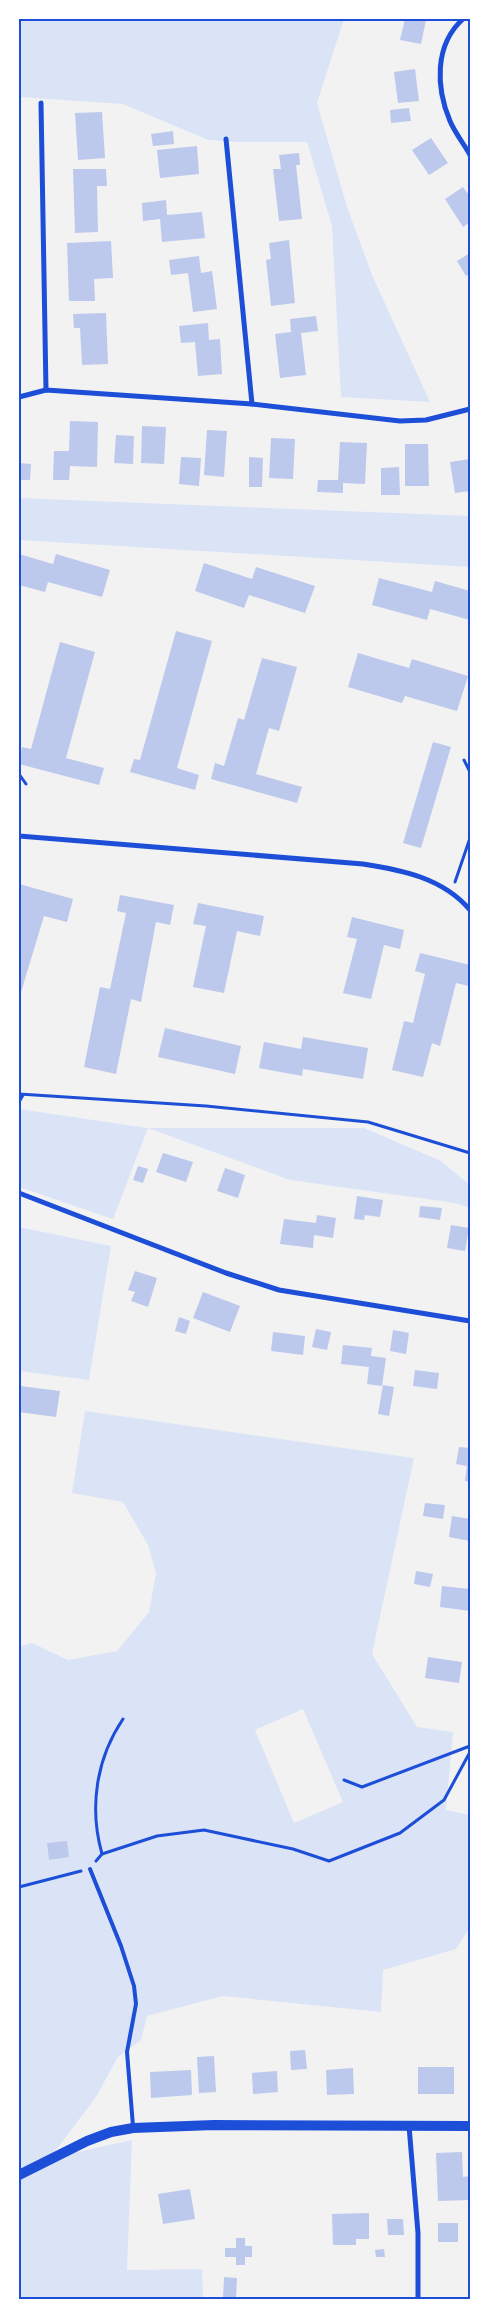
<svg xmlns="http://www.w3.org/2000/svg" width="489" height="2318" font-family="Lato,sans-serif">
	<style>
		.green { fill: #dbe4f7; fill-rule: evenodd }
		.building { fill: #bdc9ec }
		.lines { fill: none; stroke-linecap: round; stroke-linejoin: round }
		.path { stroke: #1d4ed8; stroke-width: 3 }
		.service { stroke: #1d4ed8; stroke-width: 4 }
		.minor { stroke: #1d4ed8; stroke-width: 5 }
		.secondary { stroke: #1d4ed8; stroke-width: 10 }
		.neatline { fill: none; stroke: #1d4ed8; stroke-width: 2 }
	</style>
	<rect width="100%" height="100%" fill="#f2f2f2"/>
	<g class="green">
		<path d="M19,19H344L317,103L347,207L372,275L430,402L341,397L332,226L307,142H237L208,140L123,104L19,97Z"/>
		<path d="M19,498L470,516V567L19,540Z"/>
		<path d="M19,1109L147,1128H364L441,1161L470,1185V1208L455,1203L290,1180L148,1128L113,1219L19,1187Z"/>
		<path d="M19,1227L111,1246L89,1380L19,1371Z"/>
		<path d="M85,1411L414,1458L372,1654L417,1727L453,1732L446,1810L470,1815V1927L456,1949L383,1970L381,2012L223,1996L147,2016L141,2040L118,2057L96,2097L50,2158L132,2140L127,2270L202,2269L203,2299H19V1647L32,1643L68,1660L117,1651L149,1612L156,1573L148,1545L123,1502L72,1493ZM303,1709L343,1802L294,1823L255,1730Z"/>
	</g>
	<g class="building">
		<path d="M405,19L426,20L421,44L400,40Z"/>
		<path d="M415,69L419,101L398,103L394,72Z"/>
		<path d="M409,108L411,121L391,123L390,110Z"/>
		<path d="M102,112L105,158L78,160L75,113Z"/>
		<path d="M173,131L174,144L153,146L151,134Z"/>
		<path d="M431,138L448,163L429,175L412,150Z"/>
		<path d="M197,146L199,174L160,178L157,150Z"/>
		<path d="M299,153L300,165H296L302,219L279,221L273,169H281L279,155Z"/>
		<path d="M73,169H106L107,186H97L98,232L75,233Z"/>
		<path d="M463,187L470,197V222L463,227L445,199Z"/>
		<path d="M166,200L167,215L202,212L205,238L162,242L160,219L143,221L142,203Z"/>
		<path d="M289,240L295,303L271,306L266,260L271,259L269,243Z"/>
		<path d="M111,241L113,278L94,279L95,301H69L67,243Z"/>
		<path d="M470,253V273L466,276L457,261Z"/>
		<path d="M199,256L201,273L212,271L217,309L193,312L188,273L171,275L169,260Z"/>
		<path d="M106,313L108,364L82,365L80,328H74L73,314Z"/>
		<path d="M316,316L318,331L301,333L306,375L280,378L275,334L291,332L290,319Z"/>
		<path d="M208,323L209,340L220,339L222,374L198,376L195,342L181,343L179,326Z"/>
		<path d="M70,421L98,422L97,467L70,466L69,480H53L54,451H69Z"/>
		<path d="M142,426L166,427L164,464L141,463Z"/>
		<path d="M207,430L227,431L224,477L204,475Z"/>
		<path d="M116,435L134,436L133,464L114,463Z"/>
		<path d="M271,438L295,439L293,479L269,478Z"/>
		<path d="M340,442L367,443L365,484L343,483V493L317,492L318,480H338Z"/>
		<path d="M405,444H428L429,486H405Z"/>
		<path d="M181,457L201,458L199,486L179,484Z"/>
		<path d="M249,457L263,458L262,487H249Z"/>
		<path d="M470,459V491L455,493L450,462Z"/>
		<path d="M19,463L31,464L30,480H19Z"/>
		<path d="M399,467L400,495H381V468Z"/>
		<path d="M19,554L53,564L56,554L110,570L102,597L48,582L45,592L19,585Z"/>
		<path d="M204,563L252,579L256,567L315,586L305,613L249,595L244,608L195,591Z"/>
		<path d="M379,578L432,592L435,581L470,591V620L430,609L427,620L372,605Z"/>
		<path d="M176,631L212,641L177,768L199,775L195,790L130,772L134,759L140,760Z"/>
		<path d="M60,642L95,652L66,758L104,768L99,785L19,764L22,747L31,749Z"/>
		<path d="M358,653L409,668L412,659L468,676L457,711L405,696L402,703L348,687Z"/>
		<path d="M262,658L297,667L279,731L269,728L256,774L302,787L297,803L211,779L215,763L224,766L238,718L244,720Z"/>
		<path d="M433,742L451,747L421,848L403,843Z"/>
		<path d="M19,884L73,899L67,922L44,916L21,992L19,991Z"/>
		<path d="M120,895L174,905L170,925L156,922L141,1002L131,999L116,1074L84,1067L100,987L110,989L126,913L117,911Z"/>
		<path d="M198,903L264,916L260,936L237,931L224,993L193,987L206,926L193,924Z"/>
		<path d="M352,917L404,930L400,949L384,945L371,999L343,993L357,939L347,937Z"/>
		<path d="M420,953L470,965L469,986L456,983L440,1046L432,1043L423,1077L392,1070L404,1021L413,1023L425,974L415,971Z"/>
		<path d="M165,1028L241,1046L235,1074L158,1057Z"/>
		<path d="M303,1037L368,1048L363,1079L303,1069L302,1076L259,1068L264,1042L301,1049Z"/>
		<path d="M163,1153L193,1162L186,1182L156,1172Z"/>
		<path d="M138,1166L148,1169L143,1183L133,1180Z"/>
		<path d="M225,1168L245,1175L238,1198L217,1191Z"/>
		<path d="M357,1196L383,1200L380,1217L365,1215L364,1220L354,1219Z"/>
		<path d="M420,1206L442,1208L440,1220L419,1217Z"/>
		<path d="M317,1215L336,1218L333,1238L314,1235L313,1248L280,1244L284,1219L316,1223Z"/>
		<path d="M451,1225L469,1228L465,1251L447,1248Z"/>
		<path d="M135,1271L157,1278L148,1307L131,1301L135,1292L128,1290Z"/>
		<path d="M203,1292L240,1306L230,1332L193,1318Z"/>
		<path d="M179,1317L190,1321L186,1334L175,1331Z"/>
		<path d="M316,1329L331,1332L327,1350L312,1347Z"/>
		<path d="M393,1330L409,1333L406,1354L390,1351Z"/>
		<path d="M273,1332L305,1336L303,1355L271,1351Z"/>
		<path d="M343,1345L372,1348L371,1356L386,1358L382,1386L367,1384L369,1367L341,1364Z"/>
		<path d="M415,1370L439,1373L437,1389L413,1386Z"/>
		<path d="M383,1385L394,1387L389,1416L378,1414Z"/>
		<path d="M20,1386L60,1391L56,1417L19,1412Z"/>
		<path d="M459,1447L470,1448V1482L465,1481L467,1466L456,1464Z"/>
		<path d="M425,1503L445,1505L443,1519L423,1516Z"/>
		<path d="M452,1516L470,1519V1541L449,1537Z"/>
		<path d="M416,1571L433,1574L430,1587L414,1584Z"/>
		<path d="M442,1586L470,1589V1611L440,1607Z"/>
		<path d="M428,1657L462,1662L459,1683L425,1678Z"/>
		<path d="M67,1841L69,1857L49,1860L47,1843Z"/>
		<path d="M305,2050L307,2069L291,2070L290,2051Z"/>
		<path d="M214,2056L216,2092L199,2093L197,2057Z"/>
		<rect x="418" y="2067" width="36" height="27"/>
		<path d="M353,2068L354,2094L327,2095L326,2070Z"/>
		<path d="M191,2070L192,2095L151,2098L150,2072Z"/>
		<path d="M277,2071L278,2092L253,2094L252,2073Z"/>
		<path d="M462,2152L463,2177L470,2176V2200L438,2201L436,2153Z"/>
		<path d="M190,2189L195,2219L163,2224L158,2194Z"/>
		<path d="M369,2213V2239H356V2245H333L332,2214Z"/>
		<path d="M387,2219H403L404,2235H388Z"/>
		<rect x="438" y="2223" width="20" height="19"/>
		<path d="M236,2238H245V2246H252V2257H245V2265H236V2257H225V2248H236Z"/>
		<path d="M384,2249L385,2257H376L375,2250Z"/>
		<path d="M224,2277L237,2278L236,2299H223Z"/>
	</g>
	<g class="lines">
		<g class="path">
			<path d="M464,760L470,772"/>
			<path d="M19,774L26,784"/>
			<path d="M455,882L470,838"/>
			<path d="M19,1094L206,1106L368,1122L470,1153"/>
			<path d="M19,1102L23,1095"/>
			<path d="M344,1780L362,1787L470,1746"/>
			<path d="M102,1854C89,1808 96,1759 123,1719"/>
			<path d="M96,1861L102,1854L157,1836L204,1830L293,1849L329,1861L400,1833L444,1800L470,1752"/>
			<path d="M19,1887L81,1871"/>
		</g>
		<path class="service" d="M90,1869L121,1946L134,1986L136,2004L127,2052L133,2126"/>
		<g class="minor">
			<path d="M463,19C434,45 436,88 450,121C455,133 464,144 470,155"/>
			<path d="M41,103L46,390"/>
			<path d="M226,139L252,404"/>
			<path d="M19,397L46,390L252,404L400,421L426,420L470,409"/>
			<path d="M19,836L363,864C402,870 443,878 470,910"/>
			<path d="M19,1193L226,1273L279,1290L470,1321"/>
			<path d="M409,2126L418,2233V2299"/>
		</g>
		<path class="secondary" d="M19,2175L87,2141L111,2132L133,2128L214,2125L470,2126"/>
	</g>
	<rect width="489" height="2318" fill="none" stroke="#ffffff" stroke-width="40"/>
	<rect x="20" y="20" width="449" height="2278" class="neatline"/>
</svg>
